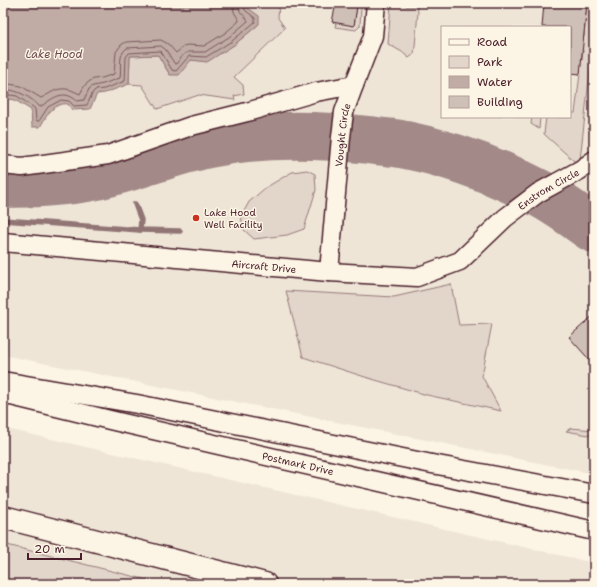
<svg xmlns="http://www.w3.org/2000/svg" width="597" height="587" font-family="'Shantell Sans',sans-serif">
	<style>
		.built { fill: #eee5d7; fill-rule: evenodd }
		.green { fill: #e2d5ca; stroke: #967a7a }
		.water { fill: #c0aca5; stroke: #917474 }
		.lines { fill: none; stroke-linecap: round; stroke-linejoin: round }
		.shore { stroke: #79575c; stroke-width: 1 }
		.stream { stroke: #917474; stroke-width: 5.5 }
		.taxiway { stroke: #a38a88; stroke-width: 48 }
		.building { fill: #cfc0b7; stroke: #4a1f2b }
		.minor-casing { stroke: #4a1f2b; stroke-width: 21 }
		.major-casing { stroke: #4a1f2b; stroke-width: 25 }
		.minor { stroke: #fcf5e5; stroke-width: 18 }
		.major { stroke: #fcf5e5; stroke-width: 22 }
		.poi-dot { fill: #c8321e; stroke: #fcf5e5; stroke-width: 1.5 }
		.labels { text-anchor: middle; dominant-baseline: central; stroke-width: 3; stroke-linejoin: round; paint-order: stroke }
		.street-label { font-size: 10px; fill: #4a1f2b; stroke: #fcf5e5 }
		.poi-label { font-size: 10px; fill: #4a1f2b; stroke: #fcf5e5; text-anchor: start }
		.water-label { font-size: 11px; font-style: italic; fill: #6d4950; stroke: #fcf5e5 }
	</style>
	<rect width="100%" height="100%" fill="#fcf5e5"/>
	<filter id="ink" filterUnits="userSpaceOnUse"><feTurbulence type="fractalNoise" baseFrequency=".025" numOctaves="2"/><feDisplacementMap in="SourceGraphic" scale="8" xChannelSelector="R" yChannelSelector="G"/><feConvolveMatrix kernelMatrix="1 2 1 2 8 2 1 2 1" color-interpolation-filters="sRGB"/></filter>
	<g filter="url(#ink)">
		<g class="built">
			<path d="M3,3H594V474L3,355ZM442,27H570V117H442Z"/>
			<path d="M3,428L594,563V584H3Z"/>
		</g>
		<g class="green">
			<path d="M248,3H279L278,18L285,28L234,77L243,85L244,94L234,96L235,100L199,95L157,109L142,85L129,84L130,56L158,55L170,75L191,60L207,61L234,45L259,24L248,8Z"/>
			<path d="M339,3H361V8L360,26L356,30L335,27L336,22L354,25L357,6Z"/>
			<path d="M391,3H406V6H417L418,12L415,46L414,54L409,58L402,52L388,44Z"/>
			<path d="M587,3H594V35L580,160L578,162L574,161L544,134L546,117H570V113H575L583,50L570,49V36L584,37Z"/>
			<path d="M532,117H540L539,129L531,124Z"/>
			<path d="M307,170L315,174L316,190L304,229L287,235L254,239L244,230L241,217L249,202L265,188L292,172Z"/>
			<path d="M451,284L459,325L492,324L482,376L501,411L427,395L365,377L303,357L286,291L394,297Z"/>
			<path d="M571,428L594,430V436L566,431Z"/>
			<path d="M3,544L144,579L163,584H3Z"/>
		</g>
		<path class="water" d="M3,3H248V8L259,16V24L234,45L207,62L191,60L179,75H170L158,55L130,56L129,84L105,93L97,94L90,109L72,110L68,104C53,102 46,117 40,127H32L31,110L15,100L3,98Z"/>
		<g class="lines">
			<g class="shore">
				<path d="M3,83L21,86L41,98C52,93 57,86 71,90C74,91 77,93 80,94L85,85L90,81L94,79L102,78L114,74L116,52L121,45L126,42L161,40L168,44L176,53L183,47L187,45L204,46L225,33L238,22L239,20L234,12L233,3"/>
				<path d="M3,89C18,90 31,97 40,107C52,99 63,88 77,101L84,100L89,89L93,86L103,84L120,78C122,68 117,55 127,48L161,46L166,50L174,63L176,64L184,54L188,52H205L229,37L248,21C244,12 239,17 239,3"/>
				<path d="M3,94L17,96L33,107L35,109L36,120L37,121H39L48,107L61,100L69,101L74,106L87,105L93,92L95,90L104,89L125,81L126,57L129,53L160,51L162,53L172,70L176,71L189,56L206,57L232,41L255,22V18L245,10L244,3"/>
			</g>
			<g class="stream">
				<path d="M135,204L141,220L140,230"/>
				<path d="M3,220L140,230L180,231"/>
			</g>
			<path class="taxiway" d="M3,184C34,184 62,183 92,177C132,169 169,152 209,144C261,133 316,134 369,140C381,142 394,142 406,145C451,154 496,171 537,192C557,202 575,216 594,229"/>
		</g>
		<g class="building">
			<path d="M336,3L357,6L354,26L332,22Z"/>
			<path d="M544,3H587L580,74L570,73V27H542Z"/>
			<path d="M594,315V365L569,337Z"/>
		</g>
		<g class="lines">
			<defs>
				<g id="minor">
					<path d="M3,165L22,167L108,155L191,126L247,112L316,92L354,85"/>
					<path id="s1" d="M3,242L329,272L417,277L460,261L505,218L538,193L580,170L594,160"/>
					<path id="s2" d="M329,272L341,137L344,112L354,85L373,36L376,3"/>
					<path d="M3,381L137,404L432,464L594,494"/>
					<path id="s3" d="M3,394L114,421L594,531"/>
				</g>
				<path id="major" d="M3,517L265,584"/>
			</defs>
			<use href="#minor" class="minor-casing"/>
			<use href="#major" class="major-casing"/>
			<use href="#minor" class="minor"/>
			<use href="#major" class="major"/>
		</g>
	</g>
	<circle class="poi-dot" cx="196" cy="218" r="4"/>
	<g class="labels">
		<g class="street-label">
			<text stroke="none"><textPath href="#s2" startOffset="138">Vought Circle</textPath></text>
			<text stroke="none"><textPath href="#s1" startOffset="576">Enstrom Circle</textPath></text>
			<text stroke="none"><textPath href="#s1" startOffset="262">Aircraft Drive</textPath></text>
			<text stroke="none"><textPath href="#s3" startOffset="303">Postmark Drive</textPath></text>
		</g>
		<g class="poi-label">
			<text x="204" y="212">Lake Hood<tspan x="204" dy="12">Well Facility</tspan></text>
		</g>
		<g class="water-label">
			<text x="54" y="54">Lake Hood</text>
		</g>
	</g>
	<rect width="597" height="587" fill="none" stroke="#fcf5e5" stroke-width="16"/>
	<rect x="8" y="8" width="581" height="571" fill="none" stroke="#4a1f2b" stroke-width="1.5" filter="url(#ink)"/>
	<rect x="441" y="26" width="130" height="92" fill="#fcf5e5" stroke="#b59f9b"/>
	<rect x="449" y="39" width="20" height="6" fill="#fcf5e5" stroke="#b59f9b"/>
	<text x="477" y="46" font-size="12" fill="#4a1f2b">Road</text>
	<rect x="449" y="56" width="20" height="12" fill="#e2d5ca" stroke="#b59f9b"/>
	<text x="477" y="66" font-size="12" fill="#4a1f2b">Park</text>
	<rect x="449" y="76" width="20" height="12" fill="#c0aca5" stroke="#b59f9b"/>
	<text x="477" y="86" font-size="12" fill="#4a1f2b">Water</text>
	<rect x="449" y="96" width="20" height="12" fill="#cfc0b7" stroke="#b59f9b"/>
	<text x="477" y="106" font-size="12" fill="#4a1f2b">Building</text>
	<path d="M28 553v6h53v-6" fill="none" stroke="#4a1f2b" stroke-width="2"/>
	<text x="34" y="553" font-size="12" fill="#4a1f2b" stroke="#fcf5e5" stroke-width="3" paint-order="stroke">20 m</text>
</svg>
